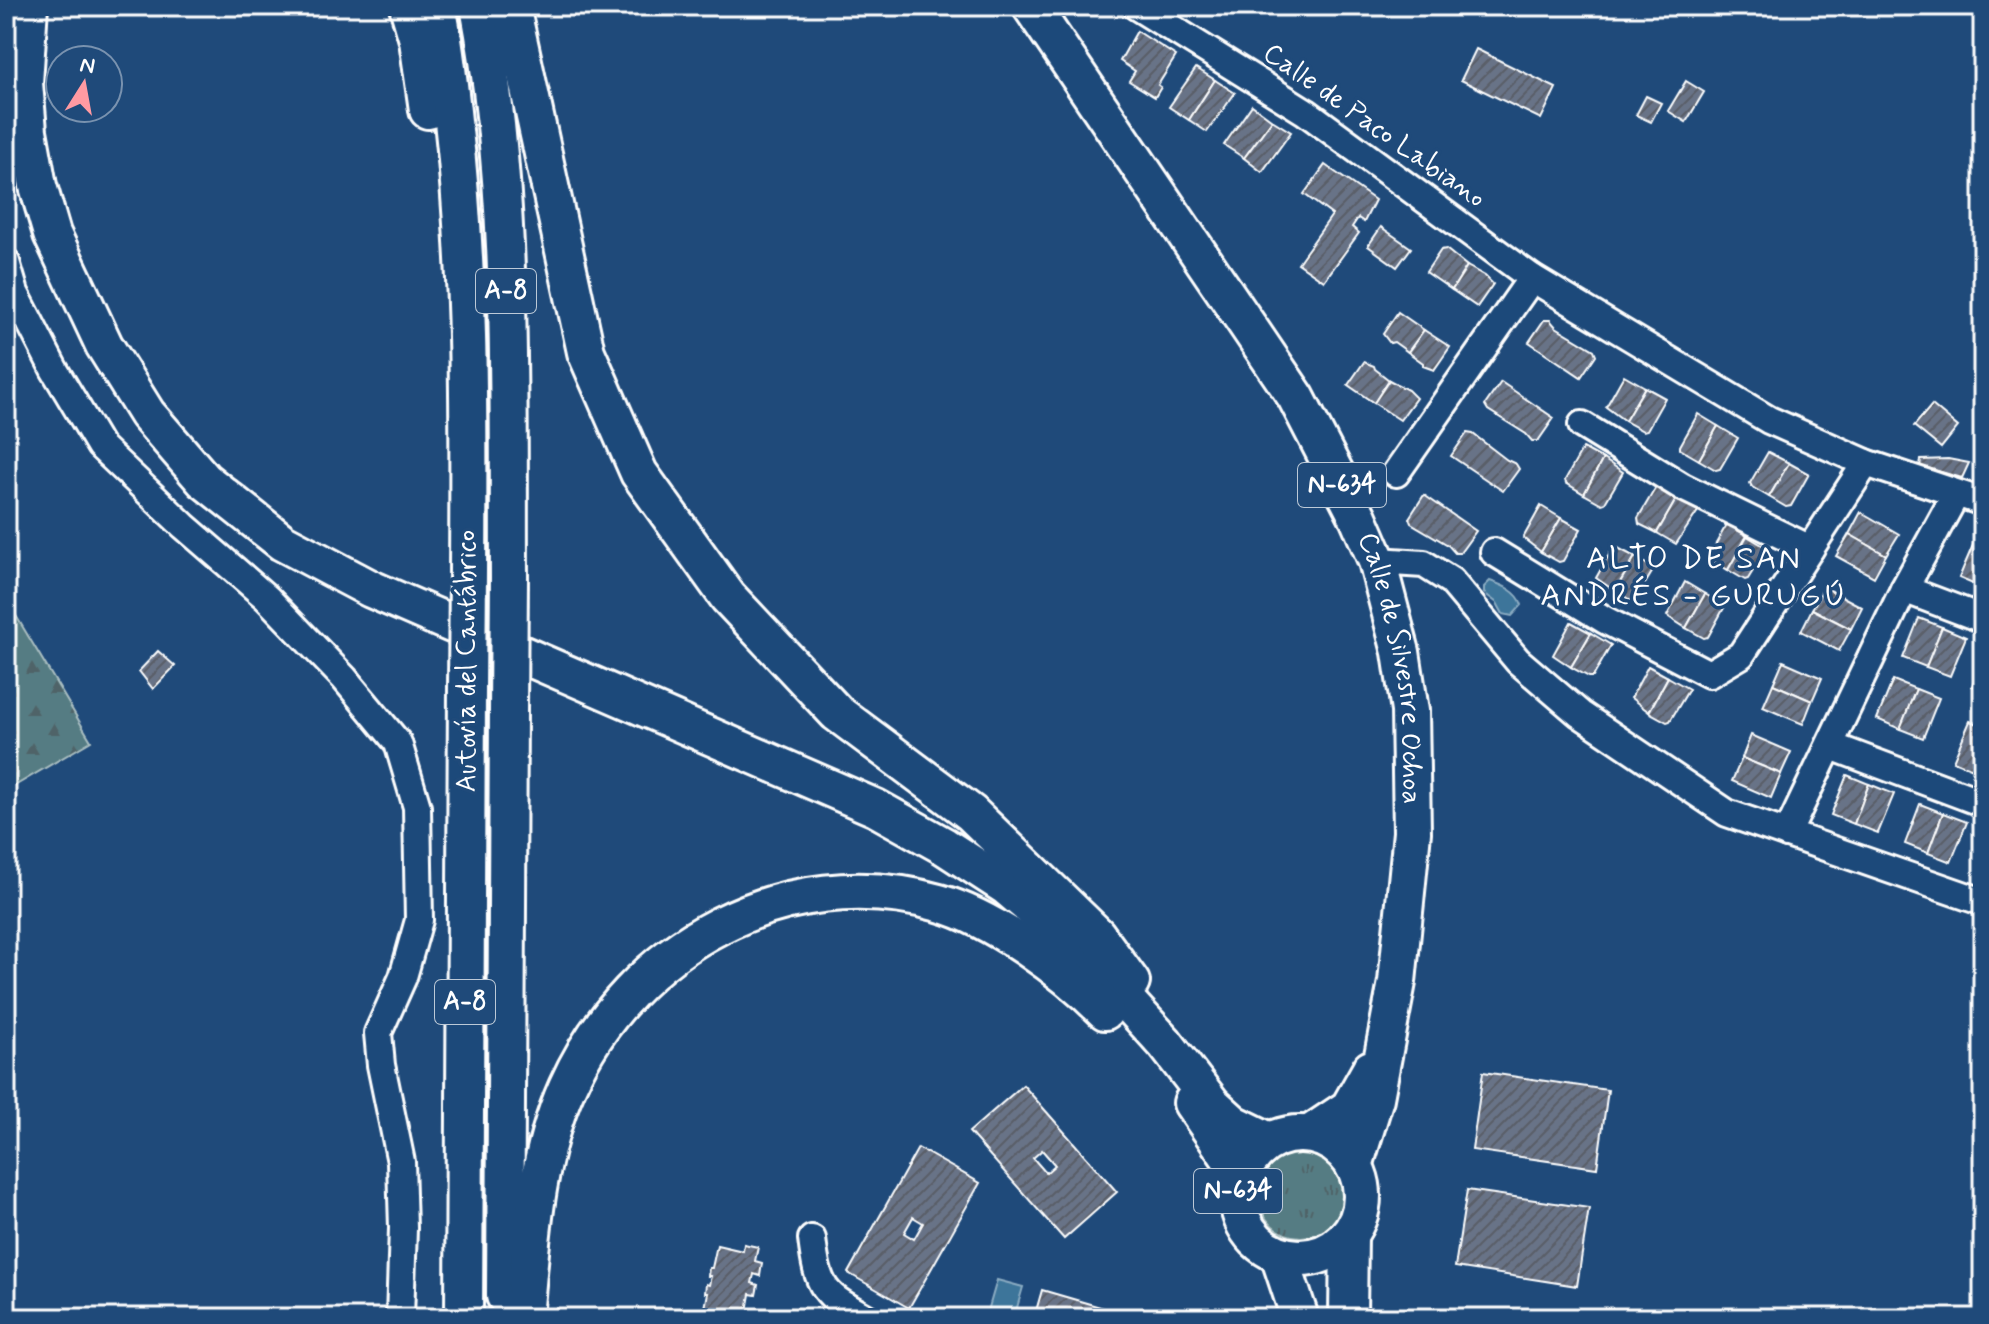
<svg xmlns="http://www.w3.org/2000/svg" width="1989" height="1324" font-family="Mynerve,sans-serif">
	<style>
		.grass { fill: url(#grass-tufts); stroke: #aabec1; stroke-width: 2 }
		.forest { fill: url(#forest-firs); stroke: #aabec1; stroke-width: 2 }
		.water { fill: #3e759a; stroke: #8bacc2; stroke-width: 2 }
		.building { fill: url(#building-hatch); stroke: #fff; stroke-width: 2; fill-rule: evenodd }
		.lines { fill: none; stroke-linecap: round; stroke-linejoin: round }
		.minor-casing { stroke: #fff; stroke-width: 32 }
		.highway-casing { stroke: #fff; stroke-width: 42 }
		.minor { stroke: #1f4a7a; stroke-width: 26 }
		.highway { stroke: #1f4a7a; stroke-width: 36 }
		.highway-bridge-casing { stroke: #fff; stroke-width: 42; stroke-linecap: butt }
		.highway-bridge { stroke: #1f4a7a; stroke-width: 36 }
		.labels { text-anchor: middle; dominant-baseline: central; stroke-width: 7; stroke-linejoin: round; paint-order: stroke }
		.shield { fill: #1f4a7a; stroke: #bcc9d7; stroke-width: 2 }
		.shield-label { font-size: 26px; font-weight: bold; fill: #fff }
		.street-label { font-size: 28px; fill: #fff; stroke: #1f4a7a }
		.quarter-label { font-size: 32px; letter-spacing: 2px; fill: #fff; stroke: #1f4a7a }
	</style>
	<defs>
		<pattern id="grass-tufts" width="24" height="20" patternUnits="userSpaceOnUse" patternTransform="scale(2)"><rect width="24" height="20" fill="#557c83"/><path d="M3 7l-1-3M5 7V3M7 7l1-3M15 17l-1-3M17 17v-4M19 17l1-3" fill="none" stroke="#506468"/></pattern>
		<pattern id="forest-firs" width="22" height="20" patternUnits="userSpaceOnUse" patternTransform="scale(2)"><rect width="22" height="20" fill="#557c83"/><path d="M5 1l3.5 6h-7zM16 11l3.5 6h-7z" fill="#506468"/></pattern>
		<pattern id="building-hatch" width="6" height="6" patternUnits="userSpaceOnUse" patternTransform="scale(2)"><rect width="6" height="6" fill="#687387"/><path d="M-1 1l2-2M0 6l6-6M5 7l2-2" fill="none" stroke="#595e67"/></pattern>
	</defs>
	<rect width="100%" height="100%" fill="#1f4a7a"/>
	<filter id="ink" filterUnits="userSpaceOnUse"><feTurbulence type="fractalNoise" baseFrequency=".0125" numOctaves="2"/><feDisplacementMap in="SourceGraphic" scale="16" xChannelSelector="R" yChannelSelector="G"/><feConvolveMatrix kernelMatrix="1 2 1 2 8 2 1 2 1" color-interpolation-filters="sRGB"/></filter>
	<g filter="url(#ink)">
		<circle class="grass" cx="1301" cy="1195" r="42"/>
		<path class="forest" d="M6,599L91,741L6,791Z"/>
		<g class="water">
			<path d="M1490,581C1502,585 1518,591 1522,605L1512,616L1503,614L1497,603L1484,593V587Z"/>
			<path d="M997,1280L1023,1287L1014,1318H986Z"/>
		</g>
		<g class="building">
			<path d="M1137,31L1176,56L1158,85L1161,87L1155,97L1129,81L1135,71L1120,61Z"/>
			<path d="M1476,49L1556,88L1541,119L1461,80Z"/>
			<path d="M1196,68L1215,80L1189,120L1169,107Z"/>
			<path d="M1215,80L1235,93L1207,132L1189,120Z"/>
			<path d="M1686,81L1704,92L1686,122L1668,111Z"/>
			<path d="M1646,96L1661,103L1651,122L1636,115Z"/>
			<path d="M1252,105L1272,120L1244,158L1224,145Z"/>
			<path d="M1272,120L1291,132L1262,172L1244,158Z"/>
			<path d="M1325,165L1375,200L1364,222L1358,218L1352,227L1359,233L1324,281L1298,263L1332,215L1304,194Z"/>
			<path d="M1381,227L1411,248L1397,267L1368,246Z"/>
			<path d="M1446,249L1467,266L1452,290L1426,272L1441,250Z"/>
			<path d="M1467,266L1485,276L1493,284L1477,307L1452,290Z"/>
			<path d="M1398,312L1424,330L1408,352L1394,342L1390,343L1383,334Z"/>
			<path d="M1544,320H1550L1556,327L1594,350L1596,355L1581,377L1529,342Z"/>
			<path d="M1424,330L1450,347L1434,370L1423,366V363L1408,352Z"/>
			<path d="M1364,362L1374,366L1375,369L1389,380L1374,403L1348,385Z"/>
			<path d="M1624,375L1645,387L1625,421L1606,407Z"/>
			<path d="M1389,380L1408,390L1416,398L1400,420L1374,403Z"/>
			<path d="M1501,382L1554,418L1538,441H1532L1526,434L1488,410L1485,405Z"/>
			<path d="M1645,387L1665,398L1647,430L1643,431L1625,421Z"/>
			<path d="M1932,405L1958,427L1941,448L1914,426Z"/>
			<path d="M1698,414L1718,426L1699,460L1680,449V446Z"/>
			<path d="M1718,426L1738,438L1720,469L1716,470L1699,460Z"/>
			<path d="M1467,433L1473,434L1507,460L1516,464L1519,469L1503,491L1451,456Z"/>
			<path d="M1583,448L1603,459L1584,494L1566,483L1565,480Z"/>
			<path d="M1768,452L1789,463L1769,497L1752,487L1750,483Z"/>
			<path d="M1603,459L1623,472L1605,503L1602,504L1584,494Z"/>
			<path d="M1948,459L1969,463L1962,478L1920,466L1921,460Z"/>
			<path d="M1789,463L1809,474L1791,506L1786,507L1769,497Z"/>
			<path d="M1656,487L1677,498L1657,533L1639,524L1638,518Z"/>
			<path d="M1424,495L1476,531L1460,553H1455L1448,545L1411,523L1409,518Z"/>
			<path d="M1677,498L1698,511L1676,544L1657,533Z"/>
			<path d="M1541,506L1561,518L1541,552L1523,538Z"/>
			<path d="M1861,512L1899,534L1886,555L1849,534Z"/>
			<path d="M1561,518L1581,529L1563,561L1559,562L1541,552Z"/>
			<path d="M1727,524L1747,536L1728,570L1710,559L1709,556Z"/>
			<path d="M1849,534L1886,555L1874,577L1836,556Z"/>
			<path d="M1747,536L1767,548L1748,579L1745,580L1728,570Z"/>
			<path d="M1976,538L1983,542L1982,588L1959,578Z"/>
			<path d="M1614,546L1635,557L1615,591L1596,578Z"/>
			<path d="M1635,557L1654,569L1634,602L1615,591Z"/>
			<path d="M1685,582L1705,594L1686,628L1667,616Z"/>
			<path d="M1824,587L1862,607L1851,629L1812,609Z"/>
			<path d="M1705,594L1725,606L1708,637L1704,638L1686,628Z"/>
			<path d="M1812,609L1851,629L1839,651L1801,631Z"/>
			<path d="M1919,618L1942,627L1926,667L1903,658Z"/>
			<path d="M1571,622L1591,633L1571,667L1553,655Z"/>
			<path d="M1942,627L1966,637L1950,676L1926,667Z"/>
			<path d="M1591,633L1611,645L1593,677H1589L1571,667Z"/>
			<path d="M158,651L175,666L153,689L139,671Z"/>
			<path d="M1983,659V690L1972,686Z"/>
			<path d="M1783,661L1822,678L1812,701L1773,684Z"/>
			<path d="M1648,666L1668,677L1649,712L1631,698Z"/>
			<path d="M1668,677L1689,689L1670,721L1667,722L1649,712Z"/>
			<path d="M1893,680L1916,689L1900,729L1877,719Z"/>
			<path d="M1773,684L1812,701L1803,724L1763,707Z"/>
			<path d="M1916,689L1939,698L1923,738L1900,729Z"/>
			<path d="M1970,721L1983,726V773L1953,761Z"/>
			<path d="M1751,735L1791,752L1781,774L1742,758Z"/>
			<path d="M1742,758L1781,774L1771,798L1732,781Z"/>
			<path d="M1847,775L1869,784L1854,824L1831,815Z"/>
			<path d="M1869,784L1894,794L1878,833L1854,824Z"/>
			<path d="M1920,804L1943,813L1928,853L1905,844Z"/>
			<path d="M1943,813L1967,822L1951,862L1928,853Z"/>
			<path d="M1483,1072L1608,1090L1597,1168L1472,1150Z"/>
			<path d="M1023,1085L1117,1192L1064,1239L969,1132ZM1042,1150L1055,1165L1046,1173L1033,1158Z"/>
			<path d="M918,1148L980,1183L909,1308L848,1273ZM913,1217L923,1223L914,1239L904,1233Z"/>
			<path d="M1467,1190L1589,1208L1577,1286L1455,1267Z"/>
			<path d="M744,1244L758,1247L755,1261L762,1263L760,1276L754,1274L752,1283L758,1285L756,1295L750,1294L747,1311L753,1312L752,1318H703L708,1293H705L706,1284L709,1285L711,1276H708L709,1268H712L717,1245L743,1251Z"/>
			<path d="M1042,1290L1138,1318H1034Z"/>
		</g>
		<g class="lines">
			<defs>
				<g id="minor">
					<path d="M1136,6L1306,112L1532,278L1769,420L1866,463L1983,502"/>
					<path d="M6,262L15,293L54,369L100,446L184,526L267,598L344,678L398,743L417,807L419,920L403,977L378,1033L381,1065L401,1162L403,1228L400,1318"/>
					<path d="M1582,425L1683,487L1810,549"/>
					<path d="M1396,473L1532,278"/>
					<path d="M1494,552L1605,620L1709,674L1741,655L1866,463"/>
					<path d="M1377,561L1424,564L1451,581L1518,661L1580,714L1727,813L1983,902"/>
					<path d="M1904,589L1983,619"/>
					<path d="M1831,746L1983,803"/>
					<path d="M1787,834L1904,589L1956,494"/>
					<path d="M812,1239C818,1289 823,1294 867,1318"/>
				</g>
				<g id="highway">
					<path d="M29,6L24,83L28,131L38,186L52,234L104,345L147,414L204,480L282,542L371,589L876,808L944,846L1007,887L1049,923L1111,984L1165,1043L1212,1104L1234,1124L1269,1141"/>
					<path d="M408,6L418,40L428,110"/>
					<path d="M437,6C445,44 449,82 453,121C470,270 469,421 468,572"/>
					<path d="M479,6C514,193 508,387 509,577"/>
					<path d="M511,6L586,352L639,473L728,597L837,713L971,813L1097,935L1131,982"/>
					<path id="s1" d="M1031,6L1296,397L1358,517L1377,561L1401,652L1410,711L1412,832L1397,982L1375,1098L1354,1166"/>
					<path d="M1192,1103L1241,1174"/>
					<path d="M1310,1134L1349,1108L1371,1069"/>
					<circle cx="1300" cy="1196" r="62"/>
					<path d="M1279,1255L1300,1318"/>
					<path d="M505,1296L508,711"/>
					<path d="M464,1318L467,687"/>
					<path d="M524,1318C531,1241 535,1159 567,1087C630,945 786,860 939,903C993,918 1065,971 1105,1011"/>
					<path d="M1348,1318L1349,1234"/>
				</g>
			</defs>
			<use href="#minor" class="minor-casing"/>
			<use href="#highway" class="highway-casing"/>
			<use href="#minor" class="minor"/>
			<use href="#highway" class="highway"/>
			<defs>
				<g id="highway-bridge">
					<path d="M467,687L468,572"/>
					<path d="M508,711L509,577"/>
				</g>
			</defs>
			<use href="#highway-bridge" class="highway-bridge-casing"/>
			<use href="#highway-bridge" class="highway-bridge"/>
		</g>
	</g>
	<g class="labels">
		<g class="shield">
			<rect x="476" y="269" width="60" height="44" rx="6"/>
			<rect x="1298" y="463" width="88" height="44" rx="6"/>
			<rect x="435" y="980" width="60" height="44" rx="6"/>
			<rect x="1194" y="1169" width="88" height="44" rx="6"/>
		</g>
		<g class="shield-label">
			<text x="506" y="291">A-8</text>
			<text x="1342" y="485">N-634</text>
			<text x="465" y="1002">A-8</text>
			<text x="1238" y="1191">N-634</text>
		</g>
		<g class="street-label">
			<text transform="translate(1374 126) rotate(35)">Calle de Paco Labiano</text>
			<text transform="translate(467 661) rotate(-90)">Autovía del Cantábrico</text>
			<text stroke="none"><textPath href="#s1" startOffset="764">Calle de Silvestre Ochoa</textPath></text>
		</g>
		<g class="quarter-label">
			<text x="1694" y="559">ALTO DE SAN<tspan x="1694" dy="37">ANDRÉS - GURUGÚ</tspan></text>
		</g>
	</g>
	<rect width="1989" height="1324" fill="none" stroke="#1f4a7a" stroke-width="32"/>
	<rect x="16" y="16" width="1957" height="1292" fill="none" stroke="#fff" stroke-width="3" filter="url(#ink)"/>
	<g transform="translate(84 84) rotate(11)"><circle r="38" fill="#1f4a7a" stroke="#7992af" stroke-width="2"/>
	<path d="M0-6L14 30L0 20L-14 30Z" fill="#ff9aa2"/>
	<text y="-12" font-size="22" font-weight="bold" text-anchor="middle" fill="#ffffff">N</text>
	</g>
</svg>
